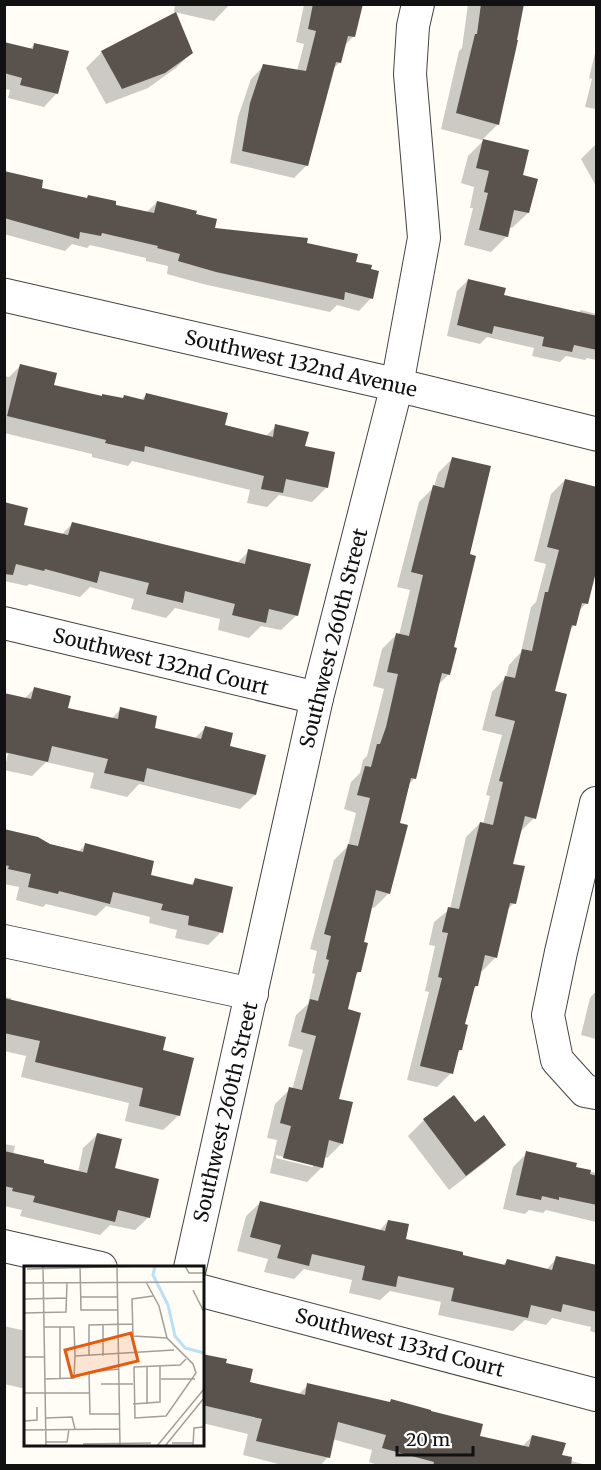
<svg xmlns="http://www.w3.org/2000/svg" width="601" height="1470" font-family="Merriweather,serif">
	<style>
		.shadow { fill: #0003; fill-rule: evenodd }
		.building { fill: #5a524d }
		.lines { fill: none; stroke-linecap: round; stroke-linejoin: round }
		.minor-casing { stroke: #444; stroke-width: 34 }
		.tertiary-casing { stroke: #444; stroke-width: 35 }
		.minor { stroke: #fff; stroke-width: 32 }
		.tertiary { stroke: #fff; stroke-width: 33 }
		.labels { text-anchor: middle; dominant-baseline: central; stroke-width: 6; stroke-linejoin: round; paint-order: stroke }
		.street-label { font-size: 20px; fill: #111; stroke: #fff }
		.inset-river { fill: none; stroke: #b9e0f7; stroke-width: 3 }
		.inset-road { fill: none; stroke: #a09f9a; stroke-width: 1.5 }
		.view { fill: #e8590c; fill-opacity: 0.15; stroke: #e8590c; stroke-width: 3 }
		.inset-edge { fill: none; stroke: #111; stroke-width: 3 }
	</style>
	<rect width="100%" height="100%" fill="#fffdf5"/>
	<g class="shadow">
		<path d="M175,4H230L214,21L174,12Z"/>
		<path d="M361,4L353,37L343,47L340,62L332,70L307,165L294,178L230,163L238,117L251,79L264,66L297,71L304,44L296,42L304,5Z"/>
		<path d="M468,4H523L498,124L482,140L441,129L459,51L462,48Z"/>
		<path d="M4,44L30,49L35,44L67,52L56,94L44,107L8,98L10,90L4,89Z"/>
		<path d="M596,49V48V109L585,107L592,79L589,78Z"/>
		<path d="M102,52H192L176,68L148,88L106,104L86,68Z"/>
		<path d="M484,140L521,176L528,213L512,228L509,227L507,236L491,252L464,245L473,208H470L474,187L461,183L468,156Z"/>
		<path d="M596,144V186L581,159Z"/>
		<path d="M4,172L40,189L85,200L88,197L114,206L146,213L157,202L194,215L213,229L305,244L354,263L371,298L359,311L337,305L330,312L203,284L167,274L168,266L146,261V258L90,245L87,248L72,244L65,251L4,234Z"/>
		<path d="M468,280L502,296L578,313L581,310L596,314V360L587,358L585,360L566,356L560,362L532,356L534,348L487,337L480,344L447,336L457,291Z"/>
		<path d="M20,366L52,386L101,397L103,395L140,401L146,395L223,426L265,437L276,426L304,447L326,488L312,502L279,495L267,507L247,503L250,490L132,461L128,466L92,457V454L4,433V376L9,377Z"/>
		<path d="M452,459L468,555L449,674L437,686L415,778L408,785L398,824L389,893L374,908L371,907L363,943L359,972L354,977L346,1010L337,1100L342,1143L327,1158L324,1157L322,1167L307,1182L270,1173L277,1140L267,1138L275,1104L290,1089L292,1090L303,1050L288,1046L296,1015L308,1004L315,974L312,973L317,951L310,949L334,860L348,846L356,813L344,809L351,782L360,773L363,760L367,756L384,689L373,686L382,649L397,634L399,635L410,590L397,587L419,502L434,487L438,473ZM276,1155L313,1164V1167L276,1158Z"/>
		<path d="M565,480L586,603L578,612L575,625L569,630L553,692L534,818L520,832L512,865L514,903L506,911L496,957L482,971H480L477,986L472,990L463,1025L461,1050L456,1054L451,1073L437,1087L407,1080L429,992L425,991L435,946L429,945L434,922L450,909L466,837L480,823L483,824L490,796L486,795L502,735L482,730L492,692L506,677L509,665L521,652L531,607L536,602L546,564L534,561L551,494Z"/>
		<path d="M4,504L23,526L61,535L72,524L236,564L249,551L297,615L281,630L261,626L249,638L218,630L220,619L175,608L166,618L131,609L134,599L90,587L80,597L29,584L27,586L4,581Z"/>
		<path d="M34,689L66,709L111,719L121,709L153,729L194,739L205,728L228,747L255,795L240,809L139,784L127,797L90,788L94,773L46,762L32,776L4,770L8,754L4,753V694L24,699Z"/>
		<path d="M4,831L49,846L78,852L85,845L149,876L190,886L195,880L221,932L208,945L175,938L177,930L149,923L150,917L106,906L96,916L46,904L43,907L16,900L19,887L4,884Z"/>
		<path d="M596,991V1039L581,1035L590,998Z"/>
		<path d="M4,997L11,998V1001L161,1052L178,1116L163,1130L125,1121L129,1103L21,1077L26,1056L4,1051Z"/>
		<path d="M424,1120L474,1124L504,1145L488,1160L449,1190L408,1136Z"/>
		<path d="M97,1135L113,1170L149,1217L135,1230L110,1225L100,1235L20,1216L22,1210L4,1206V1144L15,1146L13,1155L42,1165L78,1173L83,1148Z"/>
		<path d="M527,1153L596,1173V1222L546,1210L543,1213L529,1210L525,1214L503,1209L513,1167Z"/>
		<path d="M260,1203L379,1231L388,1221L404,1240L502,1266L507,1261L546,1270L556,1259L596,1269V1333L590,1331L591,1327L552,1318L546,1325L525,1320L513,1331L438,1315L441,1302L390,1291L380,1300L349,1293L352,1280L304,1269L294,1279L264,1272L268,1259L237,1251L246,1216Z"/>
		<path d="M4,1326L26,1331V1389L4,1384Z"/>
		<path d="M202,1357L224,1364L248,1383L298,1395L308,1385L389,1403L392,1400L479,1437L522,1447L532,1436L560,1458L590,1466H380L369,1462L372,1450L332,1439L328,1457L320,1466H286L243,1455L248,1434L202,1423Z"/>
	</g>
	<g class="building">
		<path d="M313,4H363L355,37L348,36L341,63L336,62L308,166L242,151L250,103L263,64L306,71L316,31L308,29Z"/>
		<path d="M481,4H524L517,40H518L499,125L456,113L475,34H477Z"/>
		<path d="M176,12L193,53L165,73L122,89L101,51Z"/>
		<path d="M4,42L33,49L34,43L69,51L58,94L20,85L22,78L4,73Z"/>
		<path d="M483,139L529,150L523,175L538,179L529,213L514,210L508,237L479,230L488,193L484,192L489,171L476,168Z"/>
		<path d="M4,171L43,180L42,188L87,198L88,195L116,201V205L154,213L157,201L197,211L196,214L217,219L215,228L308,238L307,243L358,254L356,262L372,265L371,269L379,271L373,299L345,292L344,300L216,272L178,261L180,254L157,248L158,246L102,233L101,236L80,232L79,239L4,218Z"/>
		<path d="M468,279L506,288L504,295L597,316V350L574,345L572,352L542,346L544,337L494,326L492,334L457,325Z"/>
		<path d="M20,364L57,373L54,385L102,396V394L123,398L124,395L144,400L146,393L228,413L225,425L273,437L275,424L309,432L305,446L335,452L328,488L286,479L283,493L261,489L264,476L145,446L144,452L105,443L106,440L7,416Z"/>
		<path d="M452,457L491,466L470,554L476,556L454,647L457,648L450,675L442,673L416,779L411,778L400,823L408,825L390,894L376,890L364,942L368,943L361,972H357L348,1009L361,1013L339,1099L353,1102L343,1144L329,1140L323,1168L283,1158L291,1126L280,1123L289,1087L302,1090L316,1036L301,1032L310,999L318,1001L329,960L326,959L331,936L324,934L348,844L358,846L370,798L357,795L365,766L371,767L377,744H380L386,727L398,674L387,672L396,633L409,636L423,575L411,572L433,485L444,488Z"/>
		<path d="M565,479L597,487V568L588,604L582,603L576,626L572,625L555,691L567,694L536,819L525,816L513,864L525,866L516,904L510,903L497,958L485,955L478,986H475L465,1024L468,1025L462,1050H459L453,1074L420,1066L442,978L438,977L448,933L442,932L448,907L459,909L480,822L493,825L503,782L499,781L515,721L495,716L505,676L515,678L522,649L532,651L545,592H548L559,550L547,547Z"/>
		<path d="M4,502L28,508L24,525L68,535L72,522L245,564L248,549L311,564L298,616L269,609L266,623L232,615L235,604L185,591L183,603L146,594L149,583L100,571L97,583L45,569L44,571L16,564L13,575L4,574Z"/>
		<path d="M34,687L71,696L68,708L118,719L120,707L157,716L155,728L201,739L205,726L233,733L230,746L266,755L256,795L147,768L144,782L104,773L108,759L52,746L48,762L4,752V693L31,699Z"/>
		<path d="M4,829L38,837L50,844L83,852L85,843L154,861L151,875L193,885L195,878L233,887L223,933L188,925L189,916L161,910L163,904L113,892L110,904L59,891L58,894L28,887L31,874L8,869L9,866L4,865Z"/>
		<path d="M4,998L166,1037L163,1050L194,1058L180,1116L139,1106L143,1088L35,1062L40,1041L4,1033Z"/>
		<path d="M454,1095L475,1122L484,1115L506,1145L466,1176L423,1119Z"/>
		<path d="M97,1133L122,1139L115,1168L159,1179L150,1218L118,1210L115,1222L33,1202L35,1196L12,1191L13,1188L4,1186V1151L44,1160V1163L87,1173Z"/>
		<path d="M526,1151L577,1163L576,1167L591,1170L590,1174L597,1176V1205L559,1197V1200L542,1196L541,1200L516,1195Z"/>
		<path d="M260,1201L385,1231L388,1220L409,1224L406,1239L463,1252V1255L505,1265L507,1259L552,1270L556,1256L597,1265V1312L563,1304L561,1312L531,1305L528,1318L451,1301L454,1288L398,1276L396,1287L362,1280L365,1266L312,1254L309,1266L277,1258L281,1245L250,1237Z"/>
		<path d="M202,1354L227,1359L226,1363L253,1369L250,1382L305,1395L307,1383L390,1402L391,1399L431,1410V1411L483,1424L480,1436L529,1447L532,1435L566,1443L562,1455L572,1457L571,1466H433L434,1462L382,1448L386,1435L338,1422L330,1458L256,1441L262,1419L202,1405Z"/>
	</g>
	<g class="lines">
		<defs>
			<g id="minor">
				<path d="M4,623L317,698"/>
				<path d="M596,803L561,952L548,1015L557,1060L585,1091L596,1093"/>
				<path d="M4,941L252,994"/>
				<path d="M4,1246L101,1268"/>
				<path d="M190,1268L317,698L397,385L424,238L410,74L413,26L418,4"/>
				<path d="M202,1291L596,1395"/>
			</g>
			<path id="tertiary" d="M4,295L397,385L596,434"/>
		</defs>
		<use href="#minor" class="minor-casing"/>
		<use href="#tertiary" class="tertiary-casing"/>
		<use href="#minor" class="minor"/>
		<use href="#tertiary" class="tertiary"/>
	</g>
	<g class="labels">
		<g class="street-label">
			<text transform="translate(301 363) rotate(13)">Southwest 132nd Avenue</text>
			<text transform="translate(333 638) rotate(-76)">Southwest 260th Street</text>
			<text transform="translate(161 661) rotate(14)">Southwest 132nd Court</text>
			<text transform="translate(225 1112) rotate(-77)">Southwest 260th Street</text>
			<text transform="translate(400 1342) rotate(15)">Southwest 133rd Court</text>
		</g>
	</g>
	<g transform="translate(24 1266)">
		<rect width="180" height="180" fill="#fffdf5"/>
		<path class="inset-river" d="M131,0L129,9L144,39L151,70L161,82L180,87"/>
		<path class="inset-road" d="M19,0L22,180M56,0L57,44H94M93,0L96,180M161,0L165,7H180M3,3L119,0M122,16L135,40L143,72L169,98L172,107L142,150L111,152L110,101L156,99L162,93M0,17L180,16M169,24L180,46M129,30L108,33L109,70L143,72M57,31H93M0,33L43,32M0,47L42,46L43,17M79,58V90M20,61H50L51,90L50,112L21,113M51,90L150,84M65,90V59L109,58M0,91H20M123,100V138M95,103L65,106L66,148H95M36,113V61M137,113H171M77,118H109M0,127H65M109,138L136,136V100M21,152L48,151L51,163M0,155L13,154V141M0,164L96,163M22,176H43L45,163M148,177H169M59,178L127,177M133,180L180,123M141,180L180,132M169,180L170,162L180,161"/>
		<path class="view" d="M107,67L114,95L48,111L41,84Z"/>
		<rect width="180" height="180" class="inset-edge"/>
	</g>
	<rect width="601" height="1470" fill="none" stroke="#111111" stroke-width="12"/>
	<path d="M397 1446v9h76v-9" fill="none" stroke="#111111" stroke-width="3"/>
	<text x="406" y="1446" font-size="18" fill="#111111" stroke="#ffffff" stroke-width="4.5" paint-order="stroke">20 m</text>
</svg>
